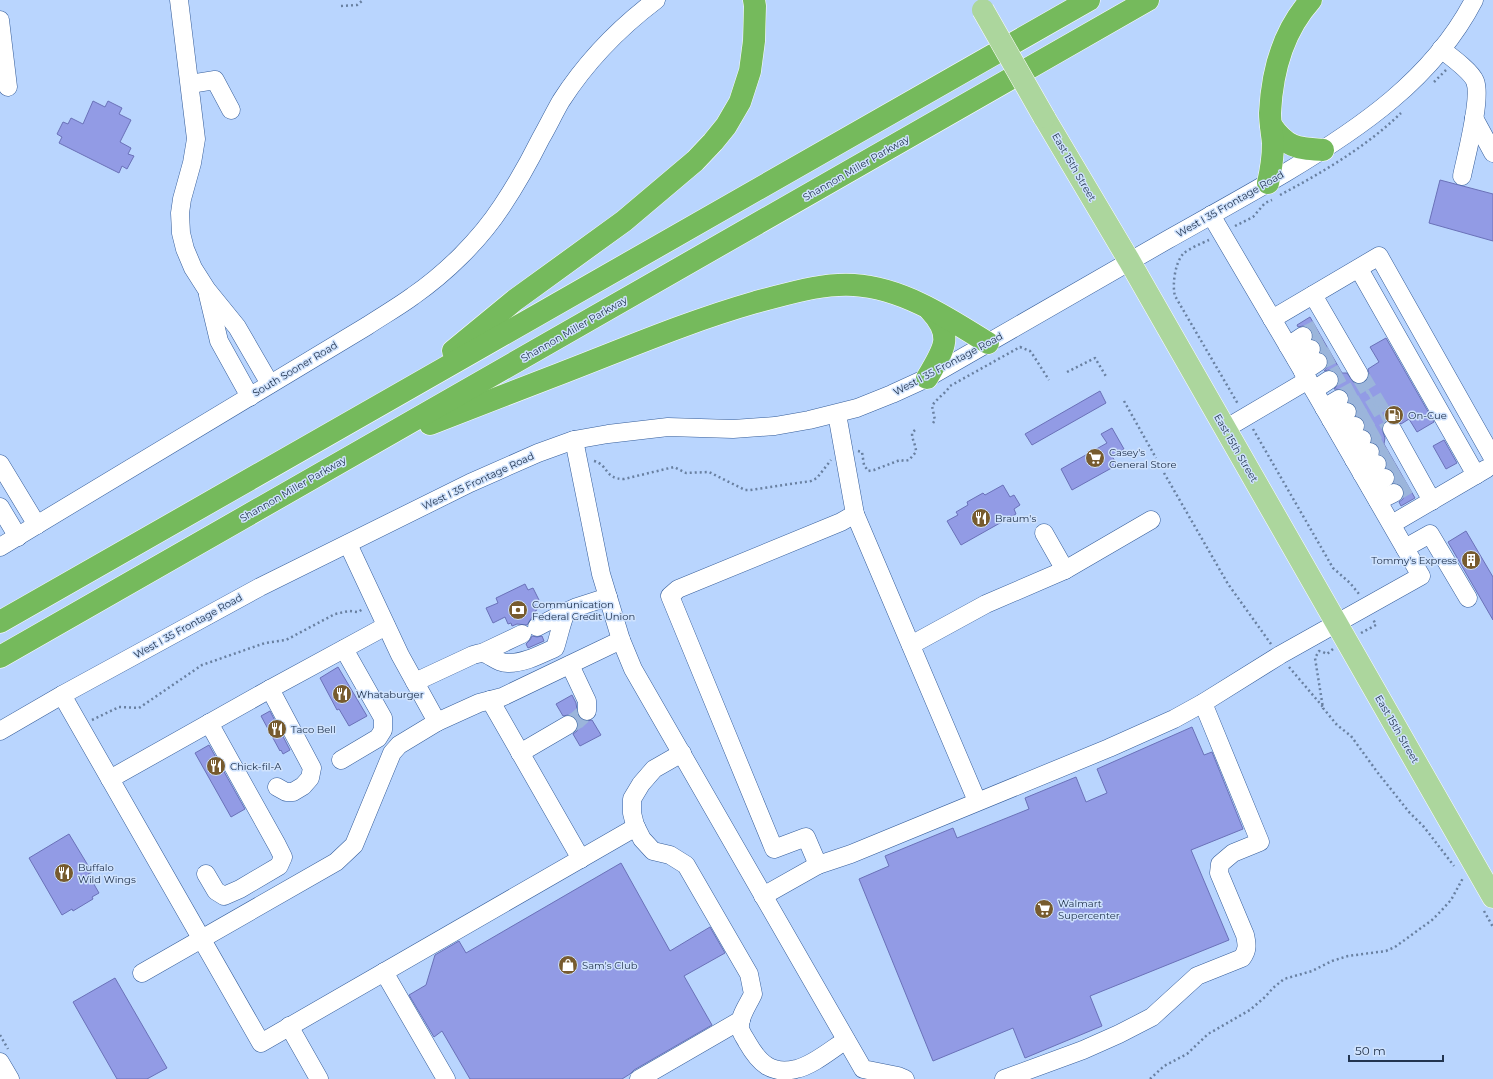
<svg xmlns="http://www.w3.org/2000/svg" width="1493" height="1079" font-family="Montserrat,sans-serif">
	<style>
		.building { fill: #929be5; stroke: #6a71b8 }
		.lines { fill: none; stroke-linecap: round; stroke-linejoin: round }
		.minor-tunnel { stroke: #9bb5db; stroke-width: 18; stroke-dasharray: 18 9; stroke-linecap: butt }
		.minor-casing { stroke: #355d9a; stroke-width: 19 }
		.major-casing { stroke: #fff; stroke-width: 23 }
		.highway-casing { stroke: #fff; stroke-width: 23 }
		.path { stroke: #6980a1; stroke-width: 2.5; stroke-dasharray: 2 3; stroke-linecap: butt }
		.minor { stroke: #fff; stroke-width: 18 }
		.major { stroke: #acd69d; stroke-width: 22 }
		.highway { stroke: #75ba5c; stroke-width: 22 }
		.major-bridge-casing { stroke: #fff; stroke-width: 23; stroke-linecap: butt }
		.major-bridge { stroke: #acd69d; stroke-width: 22 }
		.labels { text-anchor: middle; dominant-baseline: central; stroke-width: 3; stroke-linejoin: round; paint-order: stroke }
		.street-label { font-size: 10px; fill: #22344f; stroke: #cfe2fd }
		.poi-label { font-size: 10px; fill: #22344f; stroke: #cfe2fd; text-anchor: start }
	</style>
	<rect width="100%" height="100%" fill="#b9d5fe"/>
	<g class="building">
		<path d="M93,101L105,107L108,101L122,108L119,114L131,120L120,142L131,148L128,154L134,156L127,169L122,166L119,173L59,143L62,137L57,134L63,122L68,124L71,118L83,124Z"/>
		<path d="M1440,180L1493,194V241L1429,223Z"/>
		<path d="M1310,317L1342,373H1347L1354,383L1359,384L1364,383L1368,380L1369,374L1368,369L1379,362L1370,347L1386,338L1434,422L1417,432L1409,419L1401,424L1397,420L1392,419L1387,420L1383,424L1382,429L1385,438L1384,444L1415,498L1401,506L1399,502L1403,499L1404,494L1403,488L1399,484L1394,483L1395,477L1394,473L1390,469L1387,468V463L1386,459L1380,454L1379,447L1376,443L1372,442L1371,434L1365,429V425L1364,420L1356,416L1357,408L1353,403L1349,402V398L1348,393L1344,390L1334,389L1339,384V380L1338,375L1333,370H1329L1324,371L1328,366V361L1326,356L1321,352V348L1320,344L1313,339L1312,331L1308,327L1303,326L1298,327L1297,325Z"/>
		<path d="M1100,391L1106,403L1032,445L1025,434Z"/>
		<path d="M1112,428L1124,449L1112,456L1117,465L1072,490L1061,469L1107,443L1101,434Z"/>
		<path d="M1444,440L1457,463L1446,469L1433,446Z"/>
		<path d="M1003,485L1010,497L1014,495L1020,505L1014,509L1016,514L961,545L947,521L958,515L956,512L968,505L967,502L983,493L985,495Z"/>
		<path d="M1466,531L1493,577V620L1448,542Z"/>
		<path d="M525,584L528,590L533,588L539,600L534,603L537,610L535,611L536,614L532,617L527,625L517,624L512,626L511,623L508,624L505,617L493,623L486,608L498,603L496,598Z"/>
		<path d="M532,636L537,637L542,636L544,641L528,648L526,644L530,640Z"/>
		<path d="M338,667L367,716L349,726L339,709L337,710L320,678Z"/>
		<path d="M572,695L576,703L578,717L582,720L587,721L592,720L601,735L580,746L573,734L577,731L578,725L577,719L574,716L568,715L563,716L556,704Z"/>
		<path d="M270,711L290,750L283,754L281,750L280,751L261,716Z"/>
		<path d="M1192,727L1204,755L1212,752L1243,829L1191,850L1229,940L1090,996L1102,1026L1025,1058L1013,1028L933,1061L859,879L889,866L885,856L953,828L957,838L1029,809L1025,798L1076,777L1086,802L1107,793L1097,769Z"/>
		<path d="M209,745L245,809L231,817L195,753Z"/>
		<path d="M69,834L92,872L88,874L99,893L92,897L93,899L73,911L72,909L62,915L29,858Z"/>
		<path d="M621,863L670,951L710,927L725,953L684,976L712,1025L634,1070L630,1074L622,1079H470L442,1031L434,1037L409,995L426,985L435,955L459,941L466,953Z"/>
		<path d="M115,978L167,1068L147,1079H117L73,1002Z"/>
	</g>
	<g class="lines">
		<g class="minor-tunnel">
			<path d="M1303,336L1317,329"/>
			<path d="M1311,349L1324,342"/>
			<path d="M1318,362L1332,355"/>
			<path d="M1359,374L1392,429"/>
			<path d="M1329,380L1342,373"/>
			<path d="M1339,399L1365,385"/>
			<path d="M1347,412L1373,397"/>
			<path d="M1355,426L1381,411"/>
			<path d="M1362,439L1389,424"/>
			<path d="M1370,452L1384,444"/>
			<path d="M1377,464L1391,456"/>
			<path d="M1385,478L1399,470"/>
			<path d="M1394,493L1408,485"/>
			<path d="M568,725L577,720L587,711"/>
		</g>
		<defs>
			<g id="minor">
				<path d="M179,0L196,139L192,163L182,199L180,213L181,233L185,249L193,268L207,290L237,327L270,384"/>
				<path d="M0,20L8,87"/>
				<path d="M1441,49C1450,56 1471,71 1475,81C1482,98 1466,156 1462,176"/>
				<path d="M190,84L215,80L231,110"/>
				<path d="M1474,118L1493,153"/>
				<path d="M1211,215L1308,380"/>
				<path d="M1359,269L1476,475"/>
				<path d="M208,295L219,341L250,397"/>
				<path d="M1313,295L1359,374"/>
				<path d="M1272,319L1379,256L1493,458"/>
				<path d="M1288,346L1303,336"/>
				<path d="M1296,359L1311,349"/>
				<path d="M1303,372L1318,362"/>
				<path d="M1314,390L1329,380"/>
				<path d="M1324,408L1339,399"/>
				<path d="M837,414L855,514L977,801"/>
				<path d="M1331,420L1347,412"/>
				<path d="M1392,429L1432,501"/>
				<path d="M1340,435L1355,426"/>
				<path d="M574,440L601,574L621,640L633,669L863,1069L898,1076L905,1079"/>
				<path d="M1347,447L1362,439"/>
				<path d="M1354,460L1370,452"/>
				<path d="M0,464L37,525"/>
				<path d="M1362,474L1377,464"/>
				<path d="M1370,487L1385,478"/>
				<path d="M1378,501L1394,493"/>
				<path d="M0,507L18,537"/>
				<path d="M1392,524L1486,469"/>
				<path d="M1044,533L1065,570"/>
				<path d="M348,544L400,655L437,722"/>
				<path d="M0,547L367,326C382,316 398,307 413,296C446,273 479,241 502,206C516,185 529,162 541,138C548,126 554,113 561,101C586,62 619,28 656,0"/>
				<path d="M1405,548L1430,534L1468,598"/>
				<path d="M537,627L566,612"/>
				<path d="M911,645L986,604L1065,570L1151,520"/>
				<path d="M482,653L522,634"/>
				<path d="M570,665L587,701V711"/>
				<path d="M415,682L473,655C476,654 480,653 483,653C491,655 499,664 509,663C525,663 541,654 555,648C559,636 561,624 566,612L577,607L608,597"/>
				<path d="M270,689L312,768L310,778L303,786L293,792H286L277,787"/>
				<path d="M62,695L261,1043L636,827"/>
				<path d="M490,700L581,859"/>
				<path d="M0,731L62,695L260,587L470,483L538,453L574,440L608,434L668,427L733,429L775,426L809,420L857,408L892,394L927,378C1007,332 1087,286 1167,240C1206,218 1246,196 1285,173C1359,129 1433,79 1474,0"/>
				<path d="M520,753L568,725"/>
				<path d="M682,753L654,769L641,784L632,799V813L635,825L642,839L653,851L670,855L686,865L749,974L753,994C748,1005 739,1016 740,1028C741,1033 745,1038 747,1042C759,1063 771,1075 796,1069C812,1066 832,1049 846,1040"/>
				<path d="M341,760L378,738L383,730V718L344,649"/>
				<path d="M110,779L270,689L386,626"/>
				<path d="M818,865L806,837L774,849L670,596L678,589L841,522L855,514"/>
				<path d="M206,874L216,891L224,896L240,889L279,866L283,857L277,845L209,723"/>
				<path d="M763,896L818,865L851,854L1109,748L1174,719L1203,703L1280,655L1421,576L1308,380L1225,429"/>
				<path d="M384,972L446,1079"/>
				<path d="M142,973L336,862L354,845L392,753L399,745L437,722L479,703L502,697L621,640"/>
				<path d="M289,1026L319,1079"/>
				<path d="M0,1062L10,1079"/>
				<path d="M639,1079L741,1020"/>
				<path d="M1004,1079L1083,1050L1119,1034L1152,1017L1197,976L1242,958C1248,950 1247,944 1245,935L1219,873L1220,864L1233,853L1260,842L1203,703"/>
			</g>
			<path id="major" d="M1044,117L1130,262L1493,897"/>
			<g id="highway">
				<path d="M1271,125C1287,148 1297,148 1323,150"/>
				<path d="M1268,183C1271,170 1273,157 1273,143C1272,133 1270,123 1270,113C1272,72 1283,31 1311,0"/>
				<path d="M453,351L515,300L624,221L695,161L713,142L726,126L740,102L750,71L754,41L755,6L754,0"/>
				<path d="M927,378C943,350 955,337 930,310"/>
				<path d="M430,424C472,408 513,392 554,376C622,350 686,322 756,302C788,294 820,283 854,285C903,288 948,318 988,343"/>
				<path d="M0,622L1089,0"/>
				<path d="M0,657L1148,0"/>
			</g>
		</defs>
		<use href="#minor" class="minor-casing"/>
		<use href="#major" class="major-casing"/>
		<use href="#highway" class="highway-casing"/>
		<g class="path">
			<path d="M341,6L357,5L363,0"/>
			<path d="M1434,82L1446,70"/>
			<path d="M1280,195C1323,172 1366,147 1401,113"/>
			<path d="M1235,226L1253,217L1265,203L1272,200"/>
			<path d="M1209,240C1202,243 1188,249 1183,254C1175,263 1172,285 1175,296L1238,404"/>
			<path d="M1067,372L1095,358L1107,378"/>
			<path d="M1124,401L1156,458"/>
			<path d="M933,423L935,420L932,406C937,398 945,394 950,386L1020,347L1030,351L1033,355L1049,380"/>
			<path d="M1253,429L1333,568L1350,583L1359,594"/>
			<path d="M858,451L862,452L864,465L868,471L874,470L900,460L905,461L909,460L916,452C916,445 912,440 912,433L915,430"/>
			<path d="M594,461C609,465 604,479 624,479L674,467L686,473L709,472L745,490H750L811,481L817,478L831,460"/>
			<path d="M1164,473L1228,584L1271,644"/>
			<path d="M1361,633L1376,625L1373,619"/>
			<path d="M1333,649L1327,654L1323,652L1319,651L1315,658L1323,708L1337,725L1351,736L1378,773L1409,812L1424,827L1454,866"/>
			<path d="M1289,667L1323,707"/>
			<path d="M92,720L119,707L139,708L202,665L265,643L286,640L335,614L349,611L358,612L363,609"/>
			<path d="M1484,911L1493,927"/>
			<path d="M0,1035L8,1049"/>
			<path d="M1150,1079L1164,1066L1187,1054L1208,1034L1250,1010L1265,997L1273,988L1284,979L1312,971L1332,961L1348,956L1386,951L1395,947L1432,920L1441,911L1451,900L1463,878"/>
		</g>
		<use href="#minor" class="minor"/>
		<use href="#major" class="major"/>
		<use href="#highway" class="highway"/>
		<defs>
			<path id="major-bridge" d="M983,10L1044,117"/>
		</defs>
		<use href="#major-bridge" class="major-bridge-casing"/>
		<use href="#major-bridge" class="major-bridge"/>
	</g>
	<defs>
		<symbol id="fuel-disc" viewBox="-11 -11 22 22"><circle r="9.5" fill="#775b2e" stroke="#cfe2fd"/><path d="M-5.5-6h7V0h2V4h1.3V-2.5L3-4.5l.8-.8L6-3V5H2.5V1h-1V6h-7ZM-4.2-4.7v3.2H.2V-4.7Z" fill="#fff"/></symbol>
		<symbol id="supermarket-disc" viewBox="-11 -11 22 22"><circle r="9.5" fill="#775b2e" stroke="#cfe2fd"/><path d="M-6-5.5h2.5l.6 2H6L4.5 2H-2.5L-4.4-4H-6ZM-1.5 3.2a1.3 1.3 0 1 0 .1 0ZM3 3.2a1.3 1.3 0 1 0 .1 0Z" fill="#fff"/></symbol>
		<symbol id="restaurant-disc" viewBox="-11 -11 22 22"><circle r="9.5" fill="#775b2e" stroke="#cfe2fd"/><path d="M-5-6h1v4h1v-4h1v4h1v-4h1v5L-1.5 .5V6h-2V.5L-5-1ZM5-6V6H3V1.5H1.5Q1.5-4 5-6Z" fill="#fff"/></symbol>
		<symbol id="building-disc" viewBox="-11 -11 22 22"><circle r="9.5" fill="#775b2e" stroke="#cfe2fd"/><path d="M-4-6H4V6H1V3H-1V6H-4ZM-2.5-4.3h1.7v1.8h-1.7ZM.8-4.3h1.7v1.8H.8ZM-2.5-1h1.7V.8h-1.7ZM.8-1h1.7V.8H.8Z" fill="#fff"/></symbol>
		<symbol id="bank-disc" viewBox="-11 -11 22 22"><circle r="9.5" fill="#775b2e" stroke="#cfe2fd"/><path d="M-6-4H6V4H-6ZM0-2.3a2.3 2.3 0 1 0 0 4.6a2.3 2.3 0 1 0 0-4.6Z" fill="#fff"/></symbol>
		<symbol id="shop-disc" viewBox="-11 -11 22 22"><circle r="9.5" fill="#775b2e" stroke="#cfe2fd"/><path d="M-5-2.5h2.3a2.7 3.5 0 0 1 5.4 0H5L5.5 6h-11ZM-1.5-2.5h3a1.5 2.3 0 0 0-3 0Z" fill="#fff"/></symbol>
	</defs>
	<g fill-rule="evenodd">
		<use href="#fuel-disc" x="1383" y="404" width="22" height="22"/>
		<use href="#supermarket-disc" x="1084" y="447" width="22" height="22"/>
		<use href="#restaurant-disc" x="970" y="507" width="22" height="22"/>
		<use href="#building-disc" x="1460" y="549" width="22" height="22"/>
		<use href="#bank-disc" x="507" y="599" width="22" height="22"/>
		<use href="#restaurant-disc" x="331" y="683" width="22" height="22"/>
		<use href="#restaurant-disc" x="266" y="718" width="22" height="22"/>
		<use href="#restaurant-disc" x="205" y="755" width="22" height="22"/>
		<use href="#restaurant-disc" x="53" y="862" width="22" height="22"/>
		<use href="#supermarket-disc" x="1033" y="898" width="22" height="22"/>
		<use href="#shop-disc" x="557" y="954" width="22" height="22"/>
	</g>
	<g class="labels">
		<g class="street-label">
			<text transform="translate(1074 167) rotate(60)">East 15th Street</text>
			<text transform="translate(856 168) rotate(-30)">Shannon Miller Parkway</text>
			<text transform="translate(1230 204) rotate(-30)">West I 35 Frontage Road</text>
			<text transform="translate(574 329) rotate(-30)">Shannon Miller Parkway</text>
			<text transform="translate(948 364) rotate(-28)">West I 35 Frontage Road</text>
			<text transform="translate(295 369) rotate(-31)">South Sooner Road</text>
			<text transform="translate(1236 448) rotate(60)">East 15th Street</text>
			<text transform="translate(478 481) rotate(-25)">West I 35 Frontage Road</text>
			<text transform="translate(293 489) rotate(-30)">Shannon Miller Parkway</text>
			<text transform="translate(188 626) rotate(-29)">West I 35 Frontage Road</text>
			<text transform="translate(1397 729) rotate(60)">East 15th Street</text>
		</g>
		<g class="poi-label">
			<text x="1408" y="415">On-Cue</text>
			<text x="1109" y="452">Casey's<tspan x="1109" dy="12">General Store</tspan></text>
			<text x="995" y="518">Braum's</text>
			<text x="1457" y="560" text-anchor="end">Tommy's Express</text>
			<text x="532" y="604">Communication<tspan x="532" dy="12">Federal Credit Union</tspan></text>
			<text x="356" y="694">Whataburger</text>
			<text x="291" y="729">Taco Bell</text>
			<text x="230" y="766">Chick-fil-A</text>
			<text x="78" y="867">Buffalo<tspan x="78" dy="12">Wild Wings</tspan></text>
			<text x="1058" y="903">Walmart<tspan x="1058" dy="12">Supercenter</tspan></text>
			<text x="582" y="965">Sam's Club</text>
		</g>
	</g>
	<path d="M1349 1055v6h94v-6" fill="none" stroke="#22344f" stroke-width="2"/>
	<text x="1355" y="1055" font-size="12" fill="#22344f" stroke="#cfe2fd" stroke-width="3" paint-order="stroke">50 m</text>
</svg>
